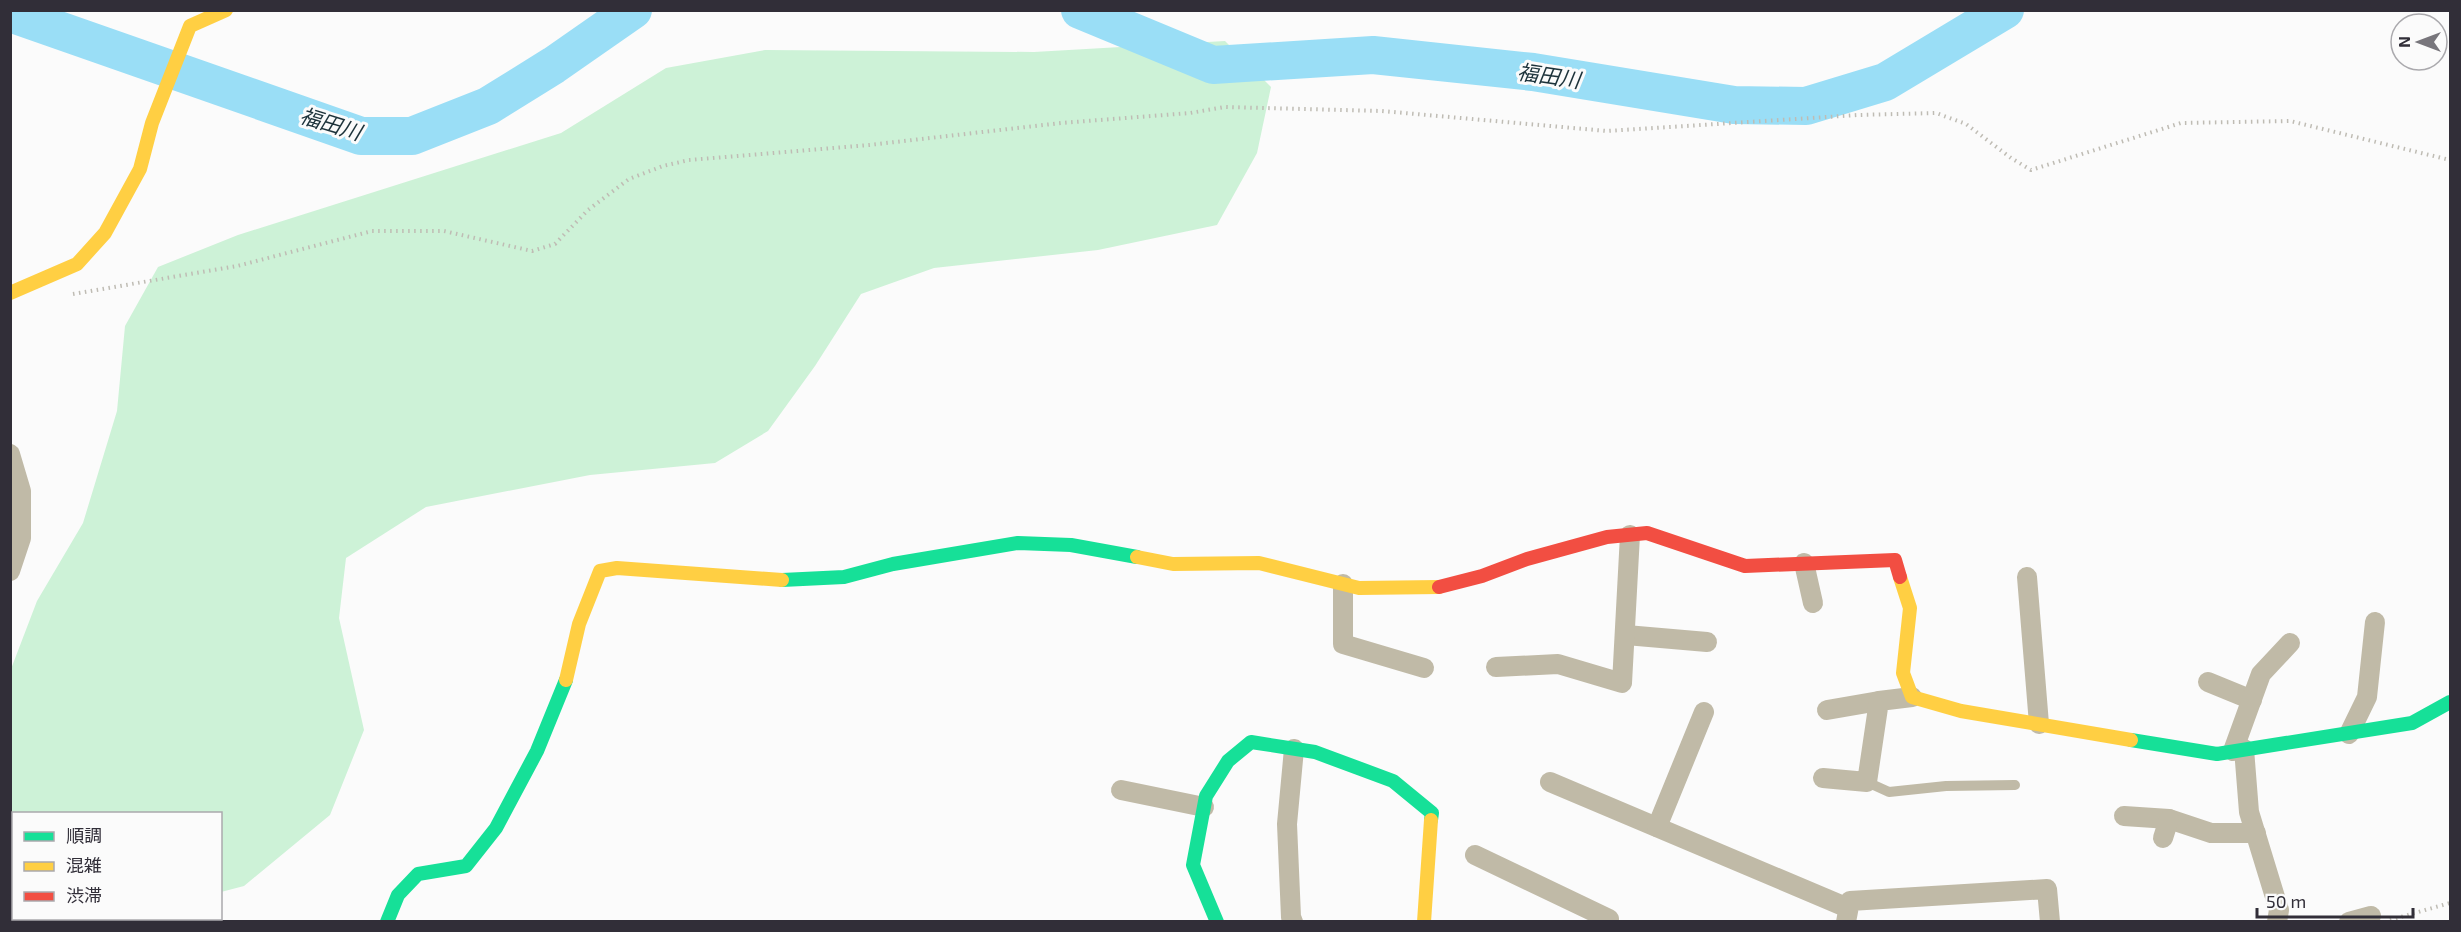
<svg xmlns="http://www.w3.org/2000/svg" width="2461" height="932" font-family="'Exo 2','Noto Sans JP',sans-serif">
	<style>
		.green { fill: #cdf2d7 }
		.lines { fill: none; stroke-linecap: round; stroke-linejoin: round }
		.river { stroke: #9adef6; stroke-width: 38 }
		.path { stroke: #bfbcb4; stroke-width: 4; stroke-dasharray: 1.5 4.5; stroke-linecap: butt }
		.lane { stroke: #c0baa7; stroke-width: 10 }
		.street { stroke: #c0baa7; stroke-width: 20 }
		.fast { stroke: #16e098; stroke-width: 14 }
		.slow { stroke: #ffcf43; stroke-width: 14 }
		.jam { stroke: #f24e42; stroke-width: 14 }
		.labels { text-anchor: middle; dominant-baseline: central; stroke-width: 6; stroke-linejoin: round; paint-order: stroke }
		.water-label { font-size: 21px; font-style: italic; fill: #1c323a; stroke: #fbfbfb }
	</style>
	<rect width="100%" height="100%" fill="#fbfbfb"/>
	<path class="green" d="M1225,41L1271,87L1257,153L1217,225L1098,250L934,268L861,294L815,366L768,431L715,463L590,475L426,507L346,558L339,618L364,730L330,815L244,886L221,892L220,814H14V918L120,919L108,922L11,921V669L37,601L83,523L117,411L125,326L158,267L238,235L561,133L666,68L765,50L1034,52Z"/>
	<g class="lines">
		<g class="river">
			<path d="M1080,10L1213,65L1373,55L1533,72L1734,105L1806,106L1885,82L2005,10"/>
			<path d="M10,13L361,136H412L488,106L554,65L633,10"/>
		</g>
		<g class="path">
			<path d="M73,294L237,266L372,231H444L532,251L555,244L588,210L629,179L663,166L689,160L869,145L1061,123L1190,113L1225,107L1382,111L1607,131L1858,115L1936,113L1966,124L2011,158L2031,170L2181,123L2290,121L2450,160"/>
			<path d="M2390,920L2450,903"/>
		</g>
		<path class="lane" d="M1867,782L1889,792L1946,786L2015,785"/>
		<g class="street">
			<path d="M10,454L21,491V538L10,571"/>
			<path d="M1804,563L1813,603"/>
			<path d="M2027,577L2039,724"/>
			<path d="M1343,584V644L1424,668"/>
			<path d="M1626,635L1707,642"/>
			<path d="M1496,667L1558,664L1622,683L1630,535"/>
			<path d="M2208,682L2252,700"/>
			<path d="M1827,710L1879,701"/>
			<path d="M2349,734L2367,697L2375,622"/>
			<path d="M2244,749L2249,812L2279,910L2277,922"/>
			<path d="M2233,751L2261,674L2290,643"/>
			<path d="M1823,778L1867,782L1879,701L1912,697"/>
			<path d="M1550,782L1848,908"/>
			<path d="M1121,790L1204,807"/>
			<path d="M2124,816L2169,819L2211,833H2256"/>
			<path d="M1657,827L1704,712"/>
			<path d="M2163,838L2169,819"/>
			<path d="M1475,855L1609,919L1608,922"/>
			<path d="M1293,922L1291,917L1287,824L1294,749"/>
			<path d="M1846,922L1850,901L2047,889L2050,922"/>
			<path d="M2349,922L2371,916"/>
		</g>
		<g class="fast">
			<path d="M782,580L844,577L893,564L1018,543L1071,545L1137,557"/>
			<path d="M2131,740L2217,754L2412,723L2450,702"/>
			<path d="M387,922L398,895L418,874L466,866L496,828L537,751L566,680"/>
			<path d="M1217,922L1193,865L1206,796L1228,761L1251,742L1315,752L1393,781L1432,813L1431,820"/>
		</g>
		<g class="slow">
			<path d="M10,293L77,264L105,233L140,169L152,123L190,26L226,10"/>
			<path d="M1137,557L1173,564L1259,563L1359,588L1439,587"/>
			<path d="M1900,577L1910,608L1903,673L1912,697L1961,711L2131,740"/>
			<path d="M566,680L579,624L600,571L617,568L782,580"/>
			<path d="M1424,922L1431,820"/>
		</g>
		<path class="jam" d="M1439,587L1482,576L1527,559L1607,537L1647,533L1745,566L1895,560L1900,577"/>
	</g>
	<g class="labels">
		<g class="water-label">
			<text transform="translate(1549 75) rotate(8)">福田川</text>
			<text transform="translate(331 123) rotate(17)">福田川</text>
		</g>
	</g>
	<rect width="2461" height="932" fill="none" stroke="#312e38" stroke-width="24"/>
	<rect x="12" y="812" width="210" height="108" fill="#fbfbfb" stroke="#aaa9ad" stroke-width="1.5"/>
	<rect x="24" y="832" width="30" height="9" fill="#16e098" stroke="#aaa9ad" stroke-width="1.5"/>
	<text x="66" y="842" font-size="18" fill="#312e38">順調</text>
	<rect x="24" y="862" width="30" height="9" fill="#ffcf43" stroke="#aaa9ad" stroke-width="1.5"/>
	<text x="66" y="872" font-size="18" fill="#312e38">混雑</text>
	<rect x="24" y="892" width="30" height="9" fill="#f24e42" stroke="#aaa9ad" stroke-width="1.5"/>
	<text x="66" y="902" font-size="18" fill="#312e38">渋滞</text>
	<g transform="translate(2419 42) rotate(270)"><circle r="28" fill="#fbfbfb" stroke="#aaa9ad" stroke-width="1.5"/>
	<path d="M0-4.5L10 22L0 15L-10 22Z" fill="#78767c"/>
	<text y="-9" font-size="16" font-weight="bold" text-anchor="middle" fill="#312e38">N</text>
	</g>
	<path d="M2257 908v9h156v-9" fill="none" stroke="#312e38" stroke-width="3"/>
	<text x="2266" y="908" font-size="18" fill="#312e38" stroke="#fbfbfb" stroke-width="4.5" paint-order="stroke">50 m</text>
</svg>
